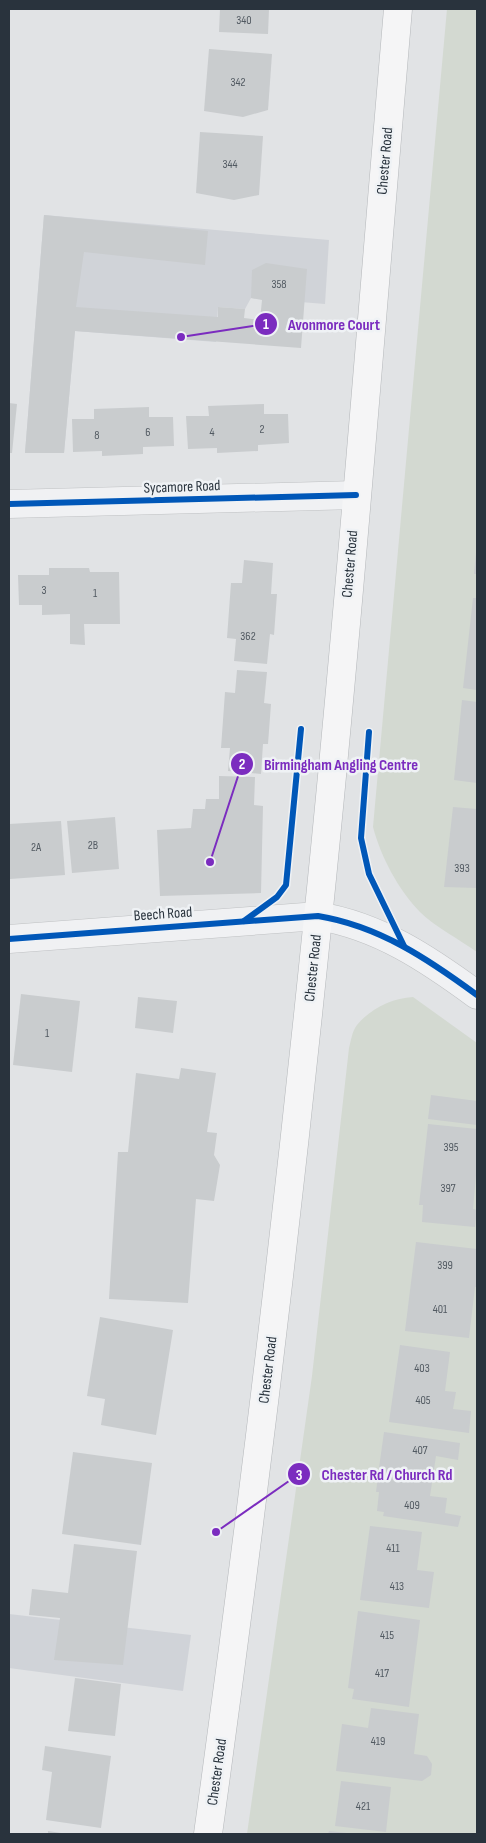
<svg xmlns="http://www.w3.org/2000/svg" width="486" height="1843" font-family="'Sofia Sans Condensed',sans-serif">
	<style>
		.built { fill: #d0d3d8 }
		.green { fill: #d3d9d1 }
		.building { fill: #c9ccce }
		.lines { fill: none; stroke-linecap: round; stroke-linejoin: round }
		.street-casing { stroke: #bfc1c3; stroke-width: 29 }
		.highway-casing { stroke: #b4b7ba; stroke-width: 29 }
		.street { stroke: #f0f1f3; stroke-width: 28 }
		.highway { stroke: #f5f5f6; stroke-width: 28 }
		.cycleway-casing { stroke: #eff2f5; stroke-width: 9 }
		.cycleway { stroke: #0057b8; stroke-width: 6 }
		.labels { text-anchor: middle; dominant-baseline: central; stroke-width: 5; stroke-linejoin: round; paint-order: stroke }
		.number-label { font-size: 12px; fill: #525a62 }
		.street-label { font-size: 15px; fill: #29333d; stroke: #eff2f5 }
		.leader { fill: none; stroke: #7b2cbf; stroke-width: 2 }
		.callout-dot { fill: #7b2cbf; stroke: #eff2f5; stroke-width: 2 }
		.mark-label { font-size: 15px; text-anchor: middle; font-weight: bold; fill: #fff }
		.callout-label { font-size: 16px; text-anchor: middle; font-weight: bold; fill: #7b2cbf; stroke: #eff2f5; stroke-width: 5; stroke-linejoin: round; paint-order: stroke }
	</style>
	<rect width="100%" height="100%" fill="#e1e3e5"/>
	<g class="built">
		<path d="M44,215L329,240L325,304L251,298L245,309L218,307L216,342L75,331L64,453H25Z"/>
		<path d="M9,1614L191,1635L183,1691L9,1668Z"/>
	</g>
	<g class="green">
		<path d="M447,9H477V952C459,939 435,927 420,912C398,889 381,857 373,827Z"/>
		<path d="M413,997L477,1043V1834H247L312,1376L349,1048C351,1041 352,1031 357,1025C370,1009 392,998 413,997Z"/>
	</g>
	<g class="building">
		<path d="M220,9H269L268,34L219,32Z"/>
		<path d="M209,49L272,54L268,110L243,117L204,111Z"/>
		<path d="M200,132L263,136L259,195L234,200L196,193Z"/>
		<path d="M44,215L208,231L205,265L84,252L76,307L218,317V307L245,309L244,318L260,320L262,300L251,298L252,270L266,263L307,269L301,348L75,331L64,453H25Z"/>
		<path d="M9,403L17,404L12,453H9Z"/>
		<path d="M264,404V414H288L289,443L258,445V451L217,453V448L188,449L186,416H209L208,406Z"/>
		<path d="M149,407V417H173L174,446L143,447V454L102,456V451L73,452L72,419H94V409Z"/>
		<path d="M476,553H477V574H474Z"/>
		<path d="M244,560L273,563L271,594H277L274,635L270,634L267,664L234,661L236,639L227,638L231,583H242Z"/>
		<path d="M49,568H89L90,572H119L120,624H84L85,645L70,644V614L42,615V605H19L18,575H49Z"/>
		<path d="M473,598H477V690L463,688Z"/>
		<path d="M237,670L267,672L264,703L271,704L268,744H263L261,774L228,771L230,748H221L225,692L235,693Z"/>
		<path d="M462,700L477,702V783L454,780Z"/>
		<path d="M219,776L255,777L254,805L263,806L261,893L160,896L157,830L191,828L193,809H205L206,799H219Z"/>
		<path d="M453,807L477,809V888L444,887Z"/>
		<path d="M115,817L119,869L72,873L67,821Z"/>
		<path d="M61,821L65,875L10,879L9,824Z"/>
		<path d="M21,994L80,1001L72,1072L13,1065Z"/>
		<path d="M138,997L177,1001L173,1033L135,1028Z"/>
		<path d="M181,1068L216,1073L207,1132L217,1133L214,1155L220,1165L214,1201L196,1199L188,1303L109,1299L118,1152H128L136,1073L179,1079Z"/>
		<path d="M431,1095L477,1101V1125L428,1119Z"/>
		<path d="M428,1124L477,1129V1164L473,1209L477,1210L475,1227L422,1222L423,1205H419Z"/>
		<path d="M416,1242L477,1249V1287H475L469,1338L405,1331Z"/>
		<path d="M100,1317L173,1330L156,1435L101,1425L105,1399L87,1396Z"/>
		<path d="M400,1345L450,1352L445,1391L456,1392L453,1409L471,1411L469,1433L389,1422Z"/>
		<path d="M384,1432L460,1443L458,1460L436,1456L430,1496L447,1498L445,1513L461,1516L458,1527L383,1516L384,1512L377,1511L379,1492H376L378,1476L382,1477L383,1468H379Z"/>
		<path d="M73,1452L152,1463L141,1545L62,1534Z"/>
		<path d="M370,1526L422,1532L417,1570L434,1572L429,1608L360,1600Z"/>
		<path d="M74,1544L137,1551L123,1665L54,1660L60,1618L29,1615L32,1589L68,1593Z"/>
		<path d="M358,1611L420,1620L409,1707L352,1699L354,1689L348,1688Z"/>
		<path d="M75,1678L121,1684L115,1736L68,1731Z"/>
		<path d="M371,1708L419,1714L414,1754L427,1756L432,1764L431,1775L422,1781L336,1771L342,1724L368,1728Z"/>
		<path d="M45,1746L111,1756L101,1828L46,1820L52,1772L42,1770Z"/>
		<path d="M341,1781L391,1787L386,1832L335,1826Z"/>
		<path d="M48,1831L61,1833V1834H48Z"/>
		<path d="M329,1831L347,1833V1834H328Z"/>
	</g>
	<g class="lines">
		<defs>
			<g id="street">
				<path d="M9,504L356,495"/>
				<path d="M9,939L318,916C379,926 428,959 477,995"/>
			</g>
			<path id="highway" d="M208,1834C250,1530 287,1224 318,918C349,616 372,312 398,9"/>
		</defs>
		<use href="#street" class="street-casing"/>
		<use href="#highway" class="highway-casing"/>
		<use href="#street" class="street"/>
		<use href="#highway" class="highway"/>
		<defs>
			<g id="cycleway">
				<path d="M9,504L356,495"/>
				<path d="M369,732L361,838L369,874L404,946"/>
				<path d="M244,921L277,897L286,885L301,729"/>
				<path d="M9,939L318,916C379,926 428,959 477,995"/>
			</g>
		</defs>
		<use href="#cycleway" class="cycleway-casing"/>
		<use href="#cycleway" class="cycleway"/>
	</g>
	<g class="labels">
		<g class="number-label">
			<text x="244" y="20">340</text>
			<text x="238" y="82">342</text>
			<text x="230" y="164">344</text>
			<text x="279" y="284">358</text>
			<text x="262" y="429">2</text>
			<text x="148" y="432">6</text>
			<text x="212" y="432">4</text>
			<text x="97" y="435">8</text>
			<text x="44" y="590">3</text>
			<text x="95" y="593">1</text>
			<text x="248" y="636">362</text>
			<text x="93" y="845">2B</text>
			<text x="36" y="847">2A</text>
			<text x="462" y="868">393</text>
			<text x="47" y="1033">1</text>
			<text x="451" y="1147">395</text>
			<text x="448" y="1188">397</text>
			<text x="445" y="1265">399</text>
			<text x="440" y="1309">401</text>
			<text x="422" y="1368">403</text>
			<text x="423" y="1400">405</text>
			<text x="420" y="1450">407</text>
			<text x="412" y="1505">409</text>
			<text x="393" y="1548">411</text>
			<text x="397" y="1586">413</text>
			<text x="387" y="1635">415</text>
			<text x="382" y="1673">417</text>
			<text x="378" y="1741">419</text>
			<text x="363" y="1806">421</text>
		</g>
		<g class="street-label">
			<text transform="translate(385 161) rotate(-85)">Chester Road</text>
			<text transform="translate(182 487) rotate(-2)">Sycamore Road</text>
			<text transform="translate(350 564) rotate(-85)">Chester Road</text>
			<text transform="translate(163 914) rotate(-4)">Beech Road</text>
			<text transform="translate(313 968) rotate(-84)">Chester Road</text>
			<text transform="translate(268 1370) rotate(-83)">Chester Road</text>
			<text transform="translate(217 1772) rotate(-82)">Chester Road</text>
		</g>
	</g>
	<path class="leader" d="M181 337L266 324M210 862L242 764M216 1532L299 1474"/>
	<g class="callout-dot">
		<circle cx="181" cy="337" r="5"/>
		<circle cx="210" cy="862" r="5"/>
		<circle cx="216" cy="1532" r="5"/>
		<circle cx="266" cy="324" r="12"/>
		<circle cx="242" cy="764" r="12"/>
		<circle cx="299" cy="1474" r="12"/>
	</g>
	<g class="mark-label">
		<text x="266" y="329">1</text>
		<text x="242" y="769">2</text>
		<text x="299" y="1480">3</text>
	</g>
	<g class="callout-label">
		<text x="334" y="330">Avonmore Court</text>
		<text x="341" y="770">Birmingham Angling Centre</text>
		<text x="387" y="1480">Chester Rd / Church Rd</text>
	</g>
	<rect width="486" height="1843" fill="none" stroke="#29333d" stroke-width="20"/>
</svg>
